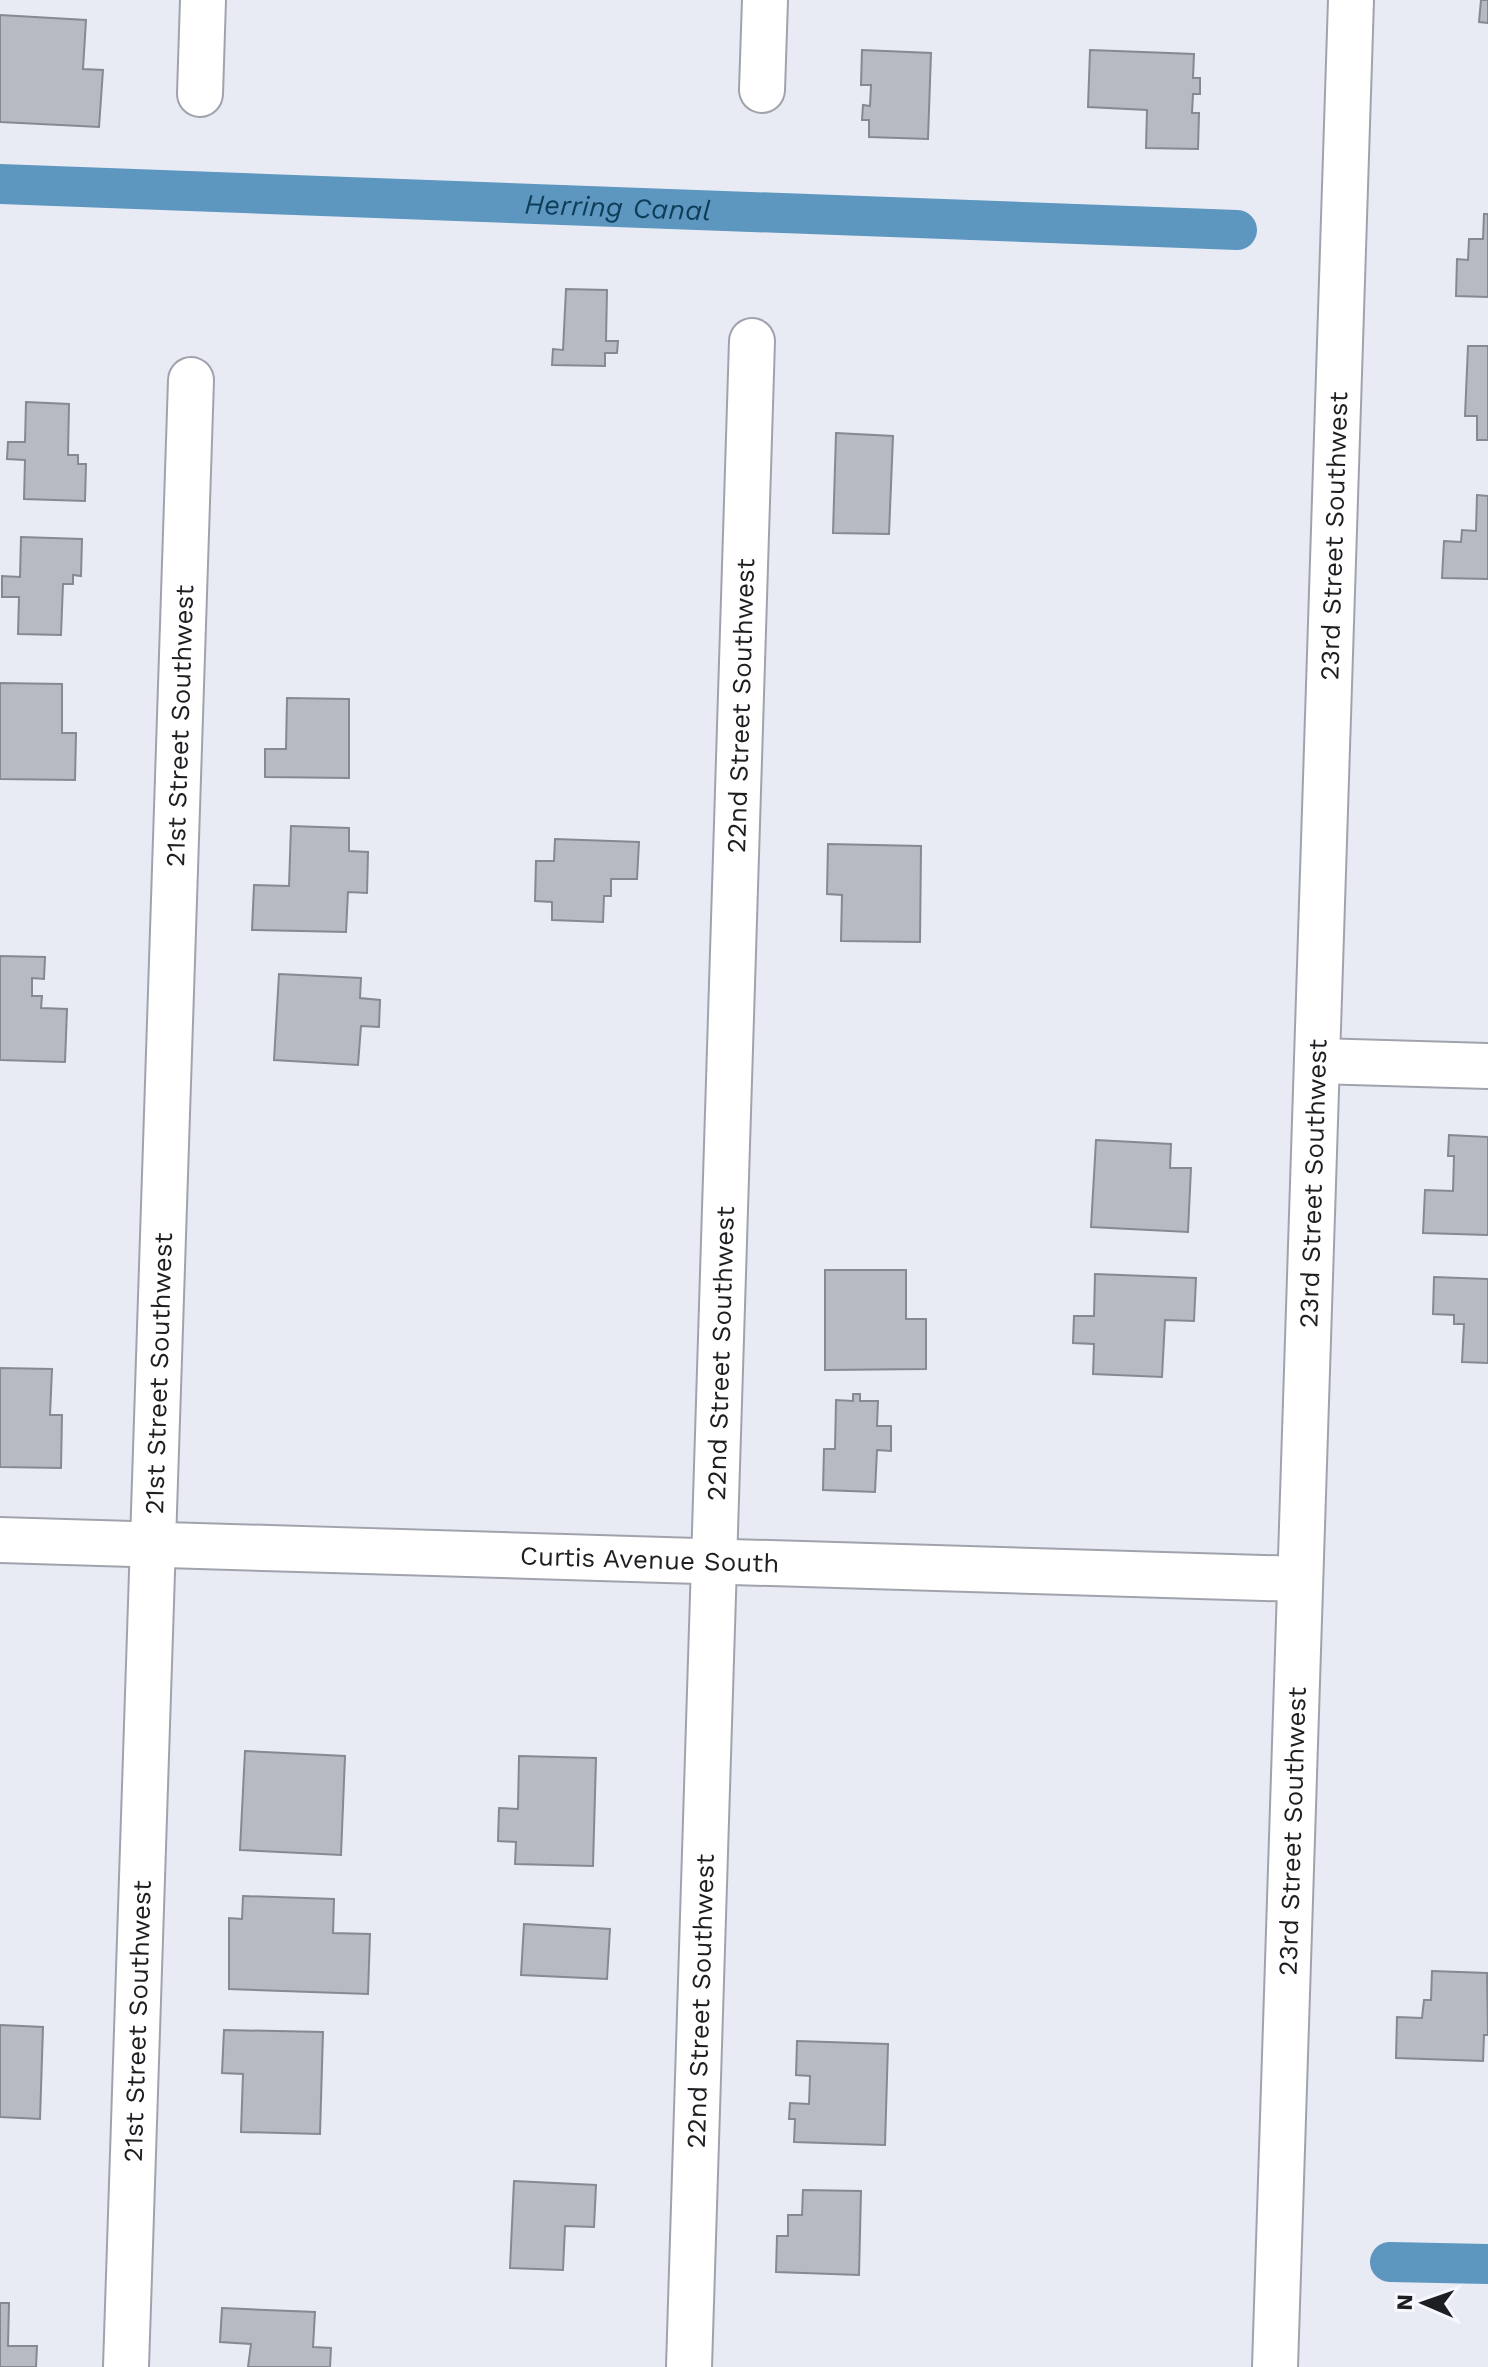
<svg xmlns="http://www.w3.org/2000/svg" width="1488" height="2367" font-family="'Work Sans',sans-serif">
	<style>
		.lines { fill: none; stroke-linecap: round; stroke-linejoin: round }
		.canal { stroke: #5d96bf; stroke-width: 40 }
		.building { fill: #b8bac3; stroke: #868991; stroke-width: 2 }
		.minor-casing { stroke: #a1a3ac; stroke-width: 48 }
		.minor { stroke: #fff; stroke-width: 44 }
		.labels { text-anchor: middle; dominant-baseline: central; stroke-width: 6; stroke-linejoin: round; paint-order: stroke }
		.street-label { font-size: 26px; fill: #1d1e21; stroke: #f6f8fe }
		.water-label { font-size: 28px; font-style: italic; fill: #0e3d59; stroke: #f6f8fe }
	</style>
	<rect width="100%" height="100%" fill="#e8ebf4"/>
	<g class="lines">
		<g class="canal">
			<path id="s1" d="M0,184L1237,230"/>
			<path d="M1390,2262L1488,2264"/>
		</g>
	</g>
	<g class="building">
		<path d="M1481,0H1488V23L1479,22Z"/>
		<path d="M0,15L86,20L83,69L103,70L99,127L0,122Z"/>
		<path d="M862,50L931,53L928,139L869,137V120H862L863,105L870,106L871,85H861Z"/>
		<path d="M1090,50L1194,54L1193,78H1200V94H1193L1192,113H1199L1198,149L1146,148L1147,110L1088,107Z"/>
		<path d="M1484,214H1488V297L1456,296L1457,259L1468,260L1469,239H1483Z"/>
		<path d="M566,289L607,290L606,341H618L617,353H605V366L552,365L553,349L563,350Z"/>
		<path d="M1468,346H1488V440H1477V416H1465Z"/>
		<path d="M26,402L69,404L68,455H78V464H86L85,501L24,499L25,460L7,459L8,442H25Z"/>
		<path d="M836,433L893,436L889,534L833,533Z"/>
		<path d="M1477,495L1488,496V579L1442,578L1444,541L1461,542L1462,530L1476,531Z"/>
		<path d="M21,537L82,539L81,576L73,575V584H63L61,635L18,634L19,597H2V576L20,577Z"/>
		<path d="M0,683L62,684V733H76L75,780L0,779Z"/>
		<path d="M287,698L349,699V778L265,777V749H286Z"/>
		<path d="M291,826L349,828V851L368,852L367,893L348,892L346,932L252,930L254,885L289,886Z"/>
		<path d="M555,839L639,842L637,879H611V896H604L603,922L552,920V902L535,901L536,861H554Z"/>
		<path d="M828,844L921,846L920,942L841,941L842,895L827,894Z"/>
		<path d="M0,956L45,957L44,979L32,978V996H42L41,1008L67,1009L65,1062L0,1060Z"/>
		<path d="M279,974L361,978L360,998L380,1000L379,1027L361,1026L358,1065L274,1060Z"/>
		<path d="M1449,1135L1488,1137V1235L1423,1233L1425,1190L1453,1191L1454,1156H1448Z"/>
		<path d="M1096,1140L1171,1144L1170,1168H1191L1188,1232L1091,1227Z"/>
		<path d="M825,1270H906V1319H926V1369L825,1370Z"/>
		<path d="M1095,1274L1196,1278L1194,1321L1165,1320L1162,1377L1093,1374L1094,1344L1073,1343L1074,1316H1094Z"/>
		<path d="M1434,1277L1488,1279V1363L1462,1362L1464,1324H1454V1315L1433,1314Z"/>
		<path d="M0,1368L52,1369L50,1415H62L61,1468L0,1467Z"/>
		<path d="M853,1394H860V1401H878L877,1426H891V1451L877,1450L875,1492L823,1490L824,1449H835L836,1400L853,1401Z"/>
		<path d="M245,1751L345,1756L341,1855L240,1850Z"/>
		<path d="M519,1756L596,1758L593,1866L515,1864L516,1842L498,1841L499,1808L518,1809Z"/>
		<path d="M243,1896L334,1899L333,1933L370,1934L368,1994L229,1989V1918L242,1919Z"/>
		<path d="M524,1924L610,1929L607,1979L521,1975Z"/>
		<path d="M1432,1971L1487,1973L1488,2035H1484L1483,2061L1396,2058L1397,2017L1422,2018L1424,2000H1431Z"/>
		<path d="M0,2025L43,2027L40,2119L0,2117Z"/>
		<path d="M224,2030L323,2032L320,2134L241,2132L243,2074L222,2073Z"/>
		<path d="M797,2041L888,2044L885,2145L794,2142L795,2119H789L790,2103L809,2104L810,2076L796,2075Z"/>
		<path d="M514,2181L596,2185L594,2227L565,2226L563,2270L510,2268Z"/>
		<path d="M803,2190L861,2191L859,2275L776,2272L777,2236H788V2215H802Z"/>
		<path d="M0,2303H9L8,2346H37L36,2367H0Z"/>
		<path d="M222,2308L315,2312L313,2347L331,2348L330,2367H248L251,2344L220,2342Z"/>
	</g>
	<g class="lines">
		<defs>
			<g id="minor">
				<path d="M762,90L765,0"/>
				<path d="M200,94L203,0"/>
				<path d="M1317,1061L1488,1066"/>
				<path id="s2" d="M0,1540L1300,1579"/>
				<path id="s3" d="M126,2367L191,380"/>
				<path id="s4" d="M689,2367L752,341"/>
				<path id="s5" d="M1275,2367L1351,0"/>
			</g>
		</defs>
		<use href="#minor" class="minor-casing"/>
		<use href="#minor" class="minor"/>
	</g>
	<g class="labels">
		<g class="street-label">
			<text stroke="none"><textPath href="#s5" startOffset="1832">23rd Street Southwest</textPath></text>
			<text stroke="none"><textPath href="#s4" startOffset="1662">22nd Street Southwest</textPath></text>
			<text stroke="none"><textPath href="#s3" startOffset="1642">21st Street Southwest</textPath></text>
			<text stroke="none"><textPath href="#s5" startOffset="1184">23rd Street Southwest</textPath></text>
			<text stroke="none"><textPath href="#s4" startOffset="1014">22nd Street Southwest</textPath></text>
			<text stroke="none"><textPath href="#s3" startOffset="994">21st Street Southwest</textPath></text>
			<text stroke="none"><textPath href="#s2" startOffset="650">Curtis Avenue South</textPath></text>
			<text stroke="none"><textPath href="#s5" startOffset="536">23rd Street Southwest</textPath></text>
			<text stroke="none"><textPath href="#s4" startOffset="366">22nd Street Southwest</textPath></text>
			<text stroke="none"><textPath href="#s3" startOffset="346">21st Street Southwest</textPath></text>
		</g>
		<g class="water-label">
			<text stroke="none"><textPath href="#s1" startOffset="618">Herring Canal</textPath></text>
		</g>
	</g>
	<g transform="translate(1424 2303) rotate(272)" stroke="#f6f8fe" stroke-width="6" paint-order="stroke">
	<path d="M0-6L14 30L0 20L-14 30Z" fill="#1d1e21"/>
	<text y="-12" font-size="22" font-weight="bold" text-anchor="middle" fill="#1d1e21">N</text>
	</g>
</svg>
